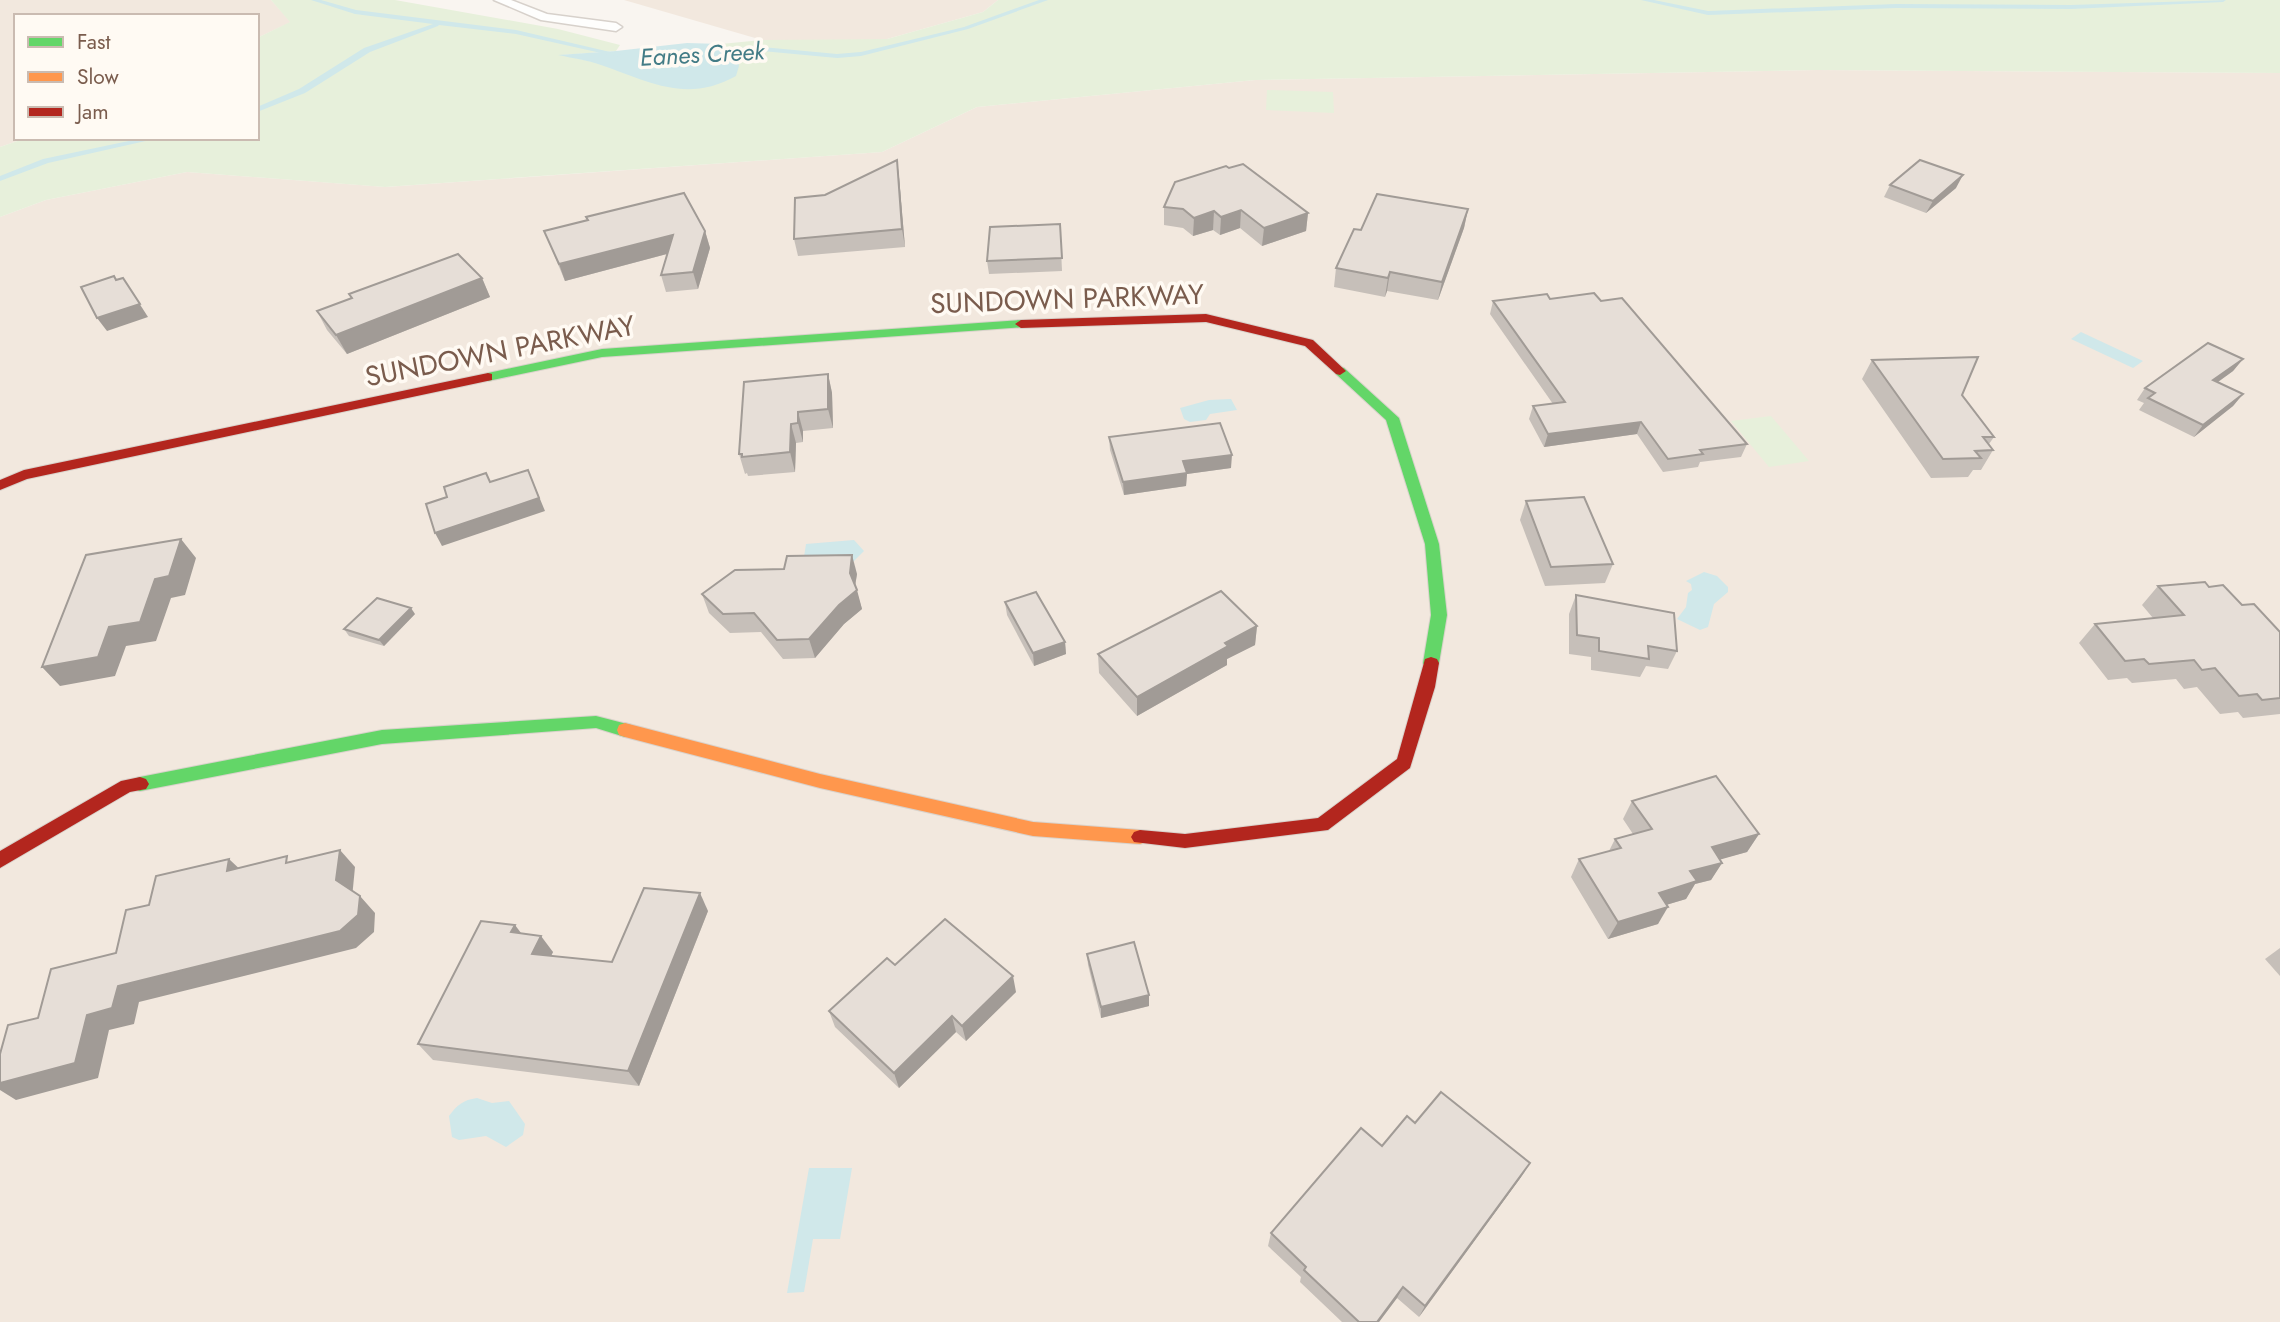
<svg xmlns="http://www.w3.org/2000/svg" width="2280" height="1322" font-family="Jost,sans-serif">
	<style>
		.residential { fill: #f2e8de }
		.green { fill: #e7f0db }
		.water { fill: #d0e8ea }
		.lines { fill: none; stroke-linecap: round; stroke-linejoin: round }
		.stream { fill: #d0e8ea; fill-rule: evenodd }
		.lane-casing { stroke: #d7d1cb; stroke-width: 3 }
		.fast-casing { stroke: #d9d2cb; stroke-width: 2 }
		.slow-casing { stroke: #d9d2cb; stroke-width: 2 }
		.jam-casing { stroke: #d9d2cb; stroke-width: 2 }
		.lane { fill: #fefefd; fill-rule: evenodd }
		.fast { fill: #63d668; fill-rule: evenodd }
		.slow { fill: #ff974d; fill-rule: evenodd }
		.jam { fill: #b3261e; fill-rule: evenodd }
		.wall { fill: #c6bfb9 }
		.shaded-wall { fill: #a19b96 }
		.building { fill: #e6ded7; stroke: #a19b96; stroke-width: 2 }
		.labels { text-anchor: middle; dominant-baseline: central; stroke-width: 7; stroke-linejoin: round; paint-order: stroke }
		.far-water-label { font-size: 24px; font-style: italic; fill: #437c86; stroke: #fffaf3 }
		.street-label { font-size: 28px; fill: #7a5c4d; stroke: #fffaf3 }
	</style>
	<rect width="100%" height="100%" fill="#f9f5f0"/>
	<g class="residential">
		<path d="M0,0H271L291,22L257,38V16H16V138H26L0,147Z"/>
		<path d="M624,0H998L983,12L887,39L863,41L762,40Z"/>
		<path d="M1817,70L2280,73V1322H0V217L46,200L187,172L386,187L882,152L977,107L1255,80Z"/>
	</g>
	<g class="green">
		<path d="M271,0H395L558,29L620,45L616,51L562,55L598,63L737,57L721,44L762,40L887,39L983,12L998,0H2280V73L1817,70L1255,80L977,107L882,152L385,187L187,172L46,200L0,217V147L26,138H257V38L290,22Z"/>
		<path d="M1267,90L1333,92L1334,113L1266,110Z"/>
		<path d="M1771,416L1809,461L1769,467L1731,421Z"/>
	</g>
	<g class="water">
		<path d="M687,43L721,44L737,57L739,66L736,76C686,104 648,81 601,65C587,60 572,58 558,55L616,51Z"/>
		<path d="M2081,332L2143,361L2133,368L2071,339Z"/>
		<path d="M1231,399L1237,410L1210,414L1206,420L1190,422L1184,419L1180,408L1209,400Z"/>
		<path d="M854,540L864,551L850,565L804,557L806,544Z"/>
		<path d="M1704,572L1717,576L1728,587V592L1714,604L1708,627L1700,630L1677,619L1686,607L1688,593L1692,590L1691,584L1686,581Z"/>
		<path d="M477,1098L492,1103L509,1101L525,1124L523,1135L506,1147L486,1136L459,1140L452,1137L449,1116C457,1105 463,1100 477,1098Z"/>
		<path d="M809,1168H852L840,1239H813L804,1292L787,1293Z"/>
	</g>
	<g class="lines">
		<g class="stream">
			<path d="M311,0H321L356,10L516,30L623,55L619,57L516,34L439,25L438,26L370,52L305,93L257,112V107L299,89L364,48L433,24L355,14Z"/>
			<path d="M1039,0H1048L968,29L861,56L837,58L751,50L714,56L710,54L751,46L837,54L861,52L964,27Z"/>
			<path d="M1641,0H1654L1708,11L1896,4L2071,5L2226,0L2223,2L2071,9L1896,8L1708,15Z"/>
			<path d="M143,138H159L48,163L0,181V176L43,159Z"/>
		</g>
		<defs>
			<path id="lane" d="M494,0H511L547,14L616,23L622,27L616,31L541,20Z"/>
			<g id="fast">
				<path d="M1021,320L1025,321V327L602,357L488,381L482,377L488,373L602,349Z"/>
				<path d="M1340,367L1344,368L1399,418L1439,544L1447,615L1439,663L1437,667H1425L1423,663L1431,615L1425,544L1386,420L1336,374V368Z"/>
				<path d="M596,716L631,725L633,730L631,735L625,737L596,728L382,744L140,791L134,789L131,784L134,779L140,777L382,730Z"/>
			</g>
			<path id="slow" d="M625,723L820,774L1033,822L1140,830L1146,832L1149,837L1146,842L1140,844L1033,836L820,788L625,737L619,735L617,730L619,725Z"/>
			<g id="jam">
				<path d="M1206,314L1313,340L1346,371L1340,375L1336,374L1305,346L1206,322L1021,328L1015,324L1021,320Z"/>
				<path d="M488,373L492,374V380L27,479L0,490V480L24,470Z"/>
				<path d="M1431,657L1437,659L1439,663L1435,687L1410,768L1328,830L1185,848L1134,842L1131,837L1134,832L1140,830L1185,834L1318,818L1397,759L1425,659Z"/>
				<path d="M140,777L146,779L149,784L146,789L130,792L0,868V851L121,781Z"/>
			</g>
		</defs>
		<use href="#lane" class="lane-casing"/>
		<use href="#fast" class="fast-casing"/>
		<use href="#slow" class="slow-casing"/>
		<use href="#jam" class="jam-casing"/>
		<use href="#lane" class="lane"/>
		<use href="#fast" class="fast"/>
		<use href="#slow" class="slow"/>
		<use href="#jam" class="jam"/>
	</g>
	<g class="wall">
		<path d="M897,160L899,177L905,247L798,256L794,239L825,195Z"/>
		<path d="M1890,185L1956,188L1926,213L1884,197Z"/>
		<path d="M1164,207L1308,213L1306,231L1262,246L1240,228L1220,235L1213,230L1193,236L1183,228L1164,225Z"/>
		<path d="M1468,209L1464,228L1438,300L1387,291L1385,297L1334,287L1336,268L1361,230Z"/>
		<path d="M586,217L705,231L710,248L698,289L666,292L661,275L667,254L565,281L544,231L587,220Z"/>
		<path d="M1060,224L1062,271L989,274L987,261Z"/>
		<path d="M482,278L490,297L347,354L327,330L317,311L352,298L349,294Z"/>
		<path d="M1550,299L1601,301L1747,444L1741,457L1700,462L1698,467L1663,472L1637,434L1544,447L1529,419L1533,406L1553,404L1490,314L1493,301Z"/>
		<path d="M2243,359L2233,371L2218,382L2243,394L2233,406L2194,437L2139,410L2144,403L2137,400L2145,388Z"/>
		<path d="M1872,360L1962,395L1994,437L1989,444L1993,450L1981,470H1973L1968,477L1931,478L1862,379Z"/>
		<path d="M828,374L832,393L833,428L803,431V442L796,443L795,472L748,476L747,473L745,474L739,454Z"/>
		<path d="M1109,437L1231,468L1187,474L1186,486L1124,495L1110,450Z"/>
		<path d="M1526,501L1613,564L1605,583L1545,586L1520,520Z"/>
		<path d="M784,569L857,574L855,586L862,609L844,624L815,658L783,659L761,632L730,633L709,613L702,594Z"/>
		<path d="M2158,586L2209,587L2242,605L2280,632V714L2243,718L2238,712L2220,714L2197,687L2184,689L2176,679L2132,683L2127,678L2108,680L2079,643L2095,624L2153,618L2142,605Z"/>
		<path d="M1576,595L1677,651L1668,669L1646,666L1640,677L1591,670V657L1569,654V614Z"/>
		<path d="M1005,602L1065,642L1066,654L1034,666L1007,615Z"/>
		<path d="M415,614L384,646L349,636L344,629Z"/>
		<path d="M1257,626L1255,645L1227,659V665L1137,716L1099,673L1098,654Z"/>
		<path d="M1632,801L1759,834L1747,852L1720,859L1722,863L1711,880L1695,884L1686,899L1666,905L1658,924L1608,939L1571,877L1579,859L1609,851L1615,839L1633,834L1623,819Z"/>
		<path d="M708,911L639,1086L433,1060L418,1044L522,934L553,952L551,956L612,962Z"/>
		<path d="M2280,948V976L2265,959Z"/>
		<path d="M1087,954L1149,1006L1101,1018L1088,965Z"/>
		<path d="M895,965L1016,992L966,1041L956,1032L899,1088L835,1027L829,1011Z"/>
		<path d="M1415,1123L1521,1177L1419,1317L1397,1298L1379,1322H1342L1300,1282L1301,1277L1268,1246L1271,1233L1382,1146Z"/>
	</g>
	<g class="shaded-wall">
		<path d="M897,160L899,177L905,247L902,229Z"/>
		<path d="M1963,175L1956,188L1926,213L1933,201Z"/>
		<path d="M1468,209L1464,228L1438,300L1442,282Z"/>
		<path d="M1241,210L1240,228L1220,235L1221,217Z"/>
		<path d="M1214,211L1213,230L1193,236L1194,218Z"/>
		<path d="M1308,213L1306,231L1262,246L1264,228Z"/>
		<path d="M705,231L710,248L698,289L693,272Z"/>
		<path d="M673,235L678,251L565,281L559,264Z"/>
		<path d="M1390,272L1387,291L1385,297L1388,278Z"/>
		<path d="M123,278L148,317L107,331L97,318Z"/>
		<path d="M482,278L490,297L347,354L336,335Z"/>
		<path d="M2243,359L2233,371L2204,392L2213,380Z"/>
		<path d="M828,374L832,393L833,428L828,409Z"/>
		<path d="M2243,394L2233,406L2194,437L2203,425Z"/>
		<path d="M798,412L803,431V442L798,423Z"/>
		<path d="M1641,422L1637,434L1544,447L1548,434Z"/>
		<path d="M791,424L796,443L795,472L790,452Z"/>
		<path d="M1232,455L1231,468L1187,474L1186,486L1124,495L1123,482L1183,461Z"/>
		<path d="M528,470L545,511L442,546L435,533Z"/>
		<path d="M181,539L196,558L185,595L171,598L156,641L126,646L115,676L60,686L42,667L109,627L155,579Z"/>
		<path d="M852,555L857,574L854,592L850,573Z"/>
		<path d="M857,590L862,609L844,624L815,658L809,639L839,605Z"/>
		<path d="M411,608L415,614L384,646L379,640Z"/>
		<path d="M1257,626L1255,645L1227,659V665L1137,716V697L1225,643Z"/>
		<path d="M1065,642L1066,654L1034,666L1033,653Z"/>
		<path d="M1759,834L1747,852L1701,865L1712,847Z"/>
		<path d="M340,850L355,867L352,898L336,880Z"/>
		<path d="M229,859L247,876L227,871Z"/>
		<path d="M1722,863L1711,880L1695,884L1686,899L1649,910L1659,893L1690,871Z"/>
		<path d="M700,893L708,911L639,1086L628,1071Z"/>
		<path d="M360,896L375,913L374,932L356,948L139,1002L134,1024L109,1030L98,1078L16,1100L0,1090V1083L118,986Z"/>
		<path d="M1668,907L1658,924L1608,939L1618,922Z"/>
		<path d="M515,925L527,941L511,932Z"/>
		<path d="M541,936L553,952L544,970L532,954Z"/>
		<path d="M1013,976L1016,992L966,1041L962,1026Z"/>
		<path d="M1149,995V1006L1101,1018V1007Z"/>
		<path d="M952,1016L956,1032L899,1088L894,1073Z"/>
		<path d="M1530,1163L1521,1177L1419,1317L1425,1306Z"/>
		<path d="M1403,1287L1397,1298L1379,1322H1377Z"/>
	</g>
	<g class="building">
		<path d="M897,160L902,229L794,239L795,198L825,195Z"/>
		<path d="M1920,160L1963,175L1933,201L1890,185Z"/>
		<path d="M1243,164L1308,213L1264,228L1241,210L1221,217L1214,211L1194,218L1183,209L1164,207L1175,182L1226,166L1229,168Z"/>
		<path d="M684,193L705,231L693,272L661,275L673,235L559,264L544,231L588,220L586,217Z"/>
		<path d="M1377,194L1468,209L1442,282L1390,272L1388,278L1336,268L1354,229L1361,230Z"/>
		<path d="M1060,224L1062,258L987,261L990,227Z"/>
		<path d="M458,254L482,278L336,335L317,311L352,298L349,294Z"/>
		<path d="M114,276L116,280L123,278L140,304L97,318L81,287Z"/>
		<path d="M1594,293L1601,301L1622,298L1747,444L1700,450L1703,454L1668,459L1641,422L1548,434L1533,406L1565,402L1493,301L1547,294L1550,299Z"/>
		<path d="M2208,343L2243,359L2213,380L2243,394L2203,425L2148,398L2155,393L2145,388Z"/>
		<path d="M1978,357L1962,395L1994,437H1983L1993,450L1975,451L1981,458L1943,459L1872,360Z"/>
		<path d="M828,374V409L798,412V423L791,424L790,452L742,457V454H739L744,382Z"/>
		<path d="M1220,423L1232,455L1183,461L1187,473L1123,482L1109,437Z"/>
		<path d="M528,470L539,498L435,533L426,504L447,497L444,487L486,473L490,482Z"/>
		<path d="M1584,497L1613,564L1551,567L1526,501Z"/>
		<path d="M181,539L169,576L155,579L140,622L109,627L98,657L42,667L86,555Z"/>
		<path d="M852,555L850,573L857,590L839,605L809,639L777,640L754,613L723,614L702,594L735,570L784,569L787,556Z"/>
		<path d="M2205,582L2209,587L2223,585L2242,605L2254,604L2280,632V698L2262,700L2257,694L2239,696L2215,668L2202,670L2194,660L2149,664L2144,659L2125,661L2095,624L2184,615L2158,586Z"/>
		<path d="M1221,591L1257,626L1225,643L1228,646L1137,697L1098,654Z"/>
		<path d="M1036,592L1065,642L1033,653L1005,602Z"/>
		<path d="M1576,595L1674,613L1677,651L1648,646L1649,659L1599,651V638L1577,635Z"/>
		<path d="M377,598L411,608L379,640L344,629Z"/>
		<path d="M1716,776L1759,834L1712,847L1722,863L1690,871L1697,881L1659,893L1668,907L1618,922L1579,859L1621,848L1615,839L1652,829L1632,801Z"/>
		<path d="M340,850L336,880L360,896L358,915L340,931L118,986L112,1008L87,1015L75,1063L0,1083V1054L8,1025L38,1018L51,969L116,953L126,910L149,905L156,876L229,859L227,871L287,856L286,863Z"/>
		<path d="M644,888L700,893L628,1071L418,1044L481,921L515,925L511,932L541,936L532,954L612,962Z"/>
		<path d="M945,919L1013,976L962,1026L952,1016L894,1073L829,1011L887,958L895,965Z"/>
		<path d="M1134,942L1149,995L1101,1007L1087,954Z"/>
		<path d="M1441,1092L1530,1163L1425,1306L1403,1287L1377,1322H1359L1304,1270L1306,1267L1271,1233L1361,1128L1382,1146L1407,1116L1415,1123Z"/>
	</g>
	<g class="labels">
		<g class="far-water-label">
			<text transform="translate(702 54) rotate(-3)">Eanes Creek</text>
		</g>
		<g class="street-label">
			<text transform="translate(1067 299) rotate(-2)">SUNDOWN PARKWAY</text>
			<text transform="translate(500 351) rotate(-11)">SUNDOWN PARKWAY</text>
		</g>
	</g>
	<rect x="14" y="14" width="245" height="126" fill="#fffaf3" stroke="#cabbb1" stroke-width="2"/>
	<rect x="28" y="37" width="35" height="10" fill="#63d668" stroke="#cabbb1" stroke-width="2"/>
	<text x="77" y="49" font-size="21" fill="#7a5c4d">Fast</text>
	<rect x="28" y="72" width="35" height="10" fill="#ff974d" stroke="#cabbb1" stroke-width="2"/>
	<text x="77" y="84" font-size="21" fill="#7a5c4d">Slow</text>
	<rect x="28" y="107" width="35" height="10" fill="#b3261e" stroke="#cabbb1" stroke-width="2"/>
	<text x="77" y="119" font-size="21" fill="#7a5c4d">Jam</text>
</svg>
